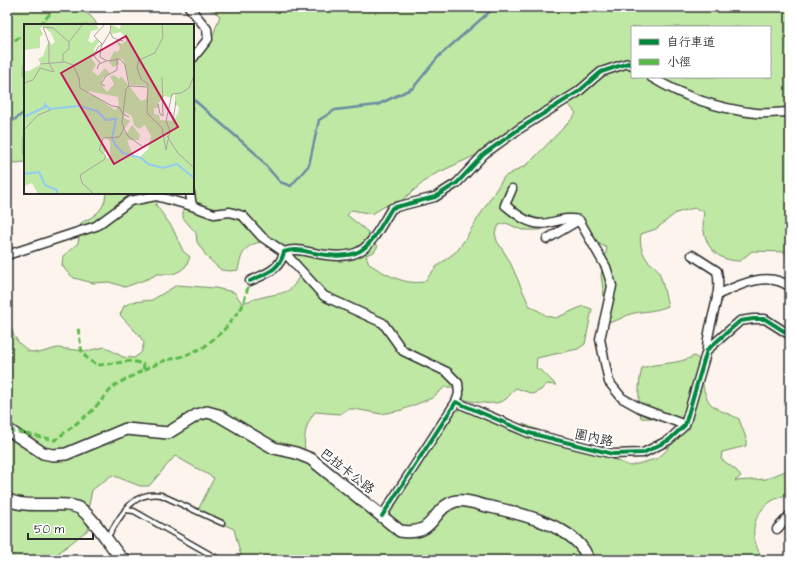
<svg xmlns="http://www.w3.org/2000/svg" width="797" height="567" viewBox="0 0 797 567" font-family="'Architects Daughter','LXGW WenKai TC',sans-serif">
  <rect width="100%" height="100%" fill="#fdf5ed"/>
  <filter id="ink" filterUnits="userSpaceOnUse"><feTurbulence type="fractalNoise" baseFrequency=".025" numOctaves="2"/><feDisplacementMap in="SourceGraphic" scale="8" xChannelSelector="R" yChannelSelector="G"/><feConvolveMatrix kernelMatrix="1 2 1 2 8 2 1 2 1" color-interpolation-filters="sRGB"/></filter>
  <g filter="url(#ink)">
    <path fill="#bfe8a4" stroke="#758a68" fill-rule="evenodd" d="M7 7H52C67 18 85 1 97 25H25V162L16 163 7 161Z
      M192 7H790V282L786 252 752 251 740 261C710 261 700 237 704 211L694 208 676 213 656 229 641 234C639 243 642 253 648 261 652 265 656 266 659 272 663 282 665 295 668 306 657 311 646 311 634 313 625 315 619 321 610 322L605 304 601 275 607 248 592 240 571 222 555 223 540 230H522L506 223 499 225 495 233 497 241 509 260 529 305 547 316 556 318 583 306 592 309 585 344 578 349 537 358 536 368 543 372 556 385 546 384 541 390 533 394 516 388C512 391 510 396 506 399 496 407 476 402 465 400L453 387H445L432 398 402 410 381 414 355 409H348L340 414 315 412C302 429 304 443 306 463L315 470 334 481 383 523 445 419 452 412 461 409 470 410 485 420 503 425 523 424 630 466 656 459 664 453 683 430 684 421C668 408 660 420 641 418 638 403 638 383 642 368 659 362 678 365 694 356L702 361C702 374 701 396 713 406 720 412 731 414 739 419L746 438V446L722 452 721 459 736 470 741 476 735 481 766 479 790 469V493C784 496 776 498 770 502 749 518 750 540 764 560H242L234 529C221 523 209 519 197 512L214 478 175 456 149 486H140L112 475 92 490 87 515 89 529 57 554V560H7V315L14 336 19 343 28 351 39 353 57 348 86 351 105 347 123 357 134 358 141 353 144 343 139 335 120 315 124 306 132 302 152 300 177 285 215 288 234 292 242 303C251 300 259 298 267 296 287 292 292 293 301 272L262 242C245 244 241 254 238 270L230 271 221 270 207 257 197 242 196 233 183 218V209L188 193H193V48L211 41 220 16 212 10ZM632 27H770V77H632ZM556 97 565 101 576 113 571 120 528 164 504 177 458 250 436 267 424 282C403 285 386 274 369 264L366 255 374 252 378 246 371 240 368 232 347 215 352 210 372 214 387 205 395 206 431 176 515 137Z
      M106 193H163L159 196 156 205 172 227 183 251 190 257 186 266 180 271 173 274H157L150 278 125 287 109 282 93 283 74 278 67 272 62 265 63 256 78 243 81 223C95 216 105 210 106 193Z"/>
    <g fill="none" stroke-linecap="round" stroke-linejoin="round">
      <path stroke="#698ca2" stroke-width="2.5" d="M193 99 255 153 280 182 291 186 309 165 319 120 335 110 377 105 413 88 439 56 495 7
        M7 125 25 112"/>
      <g stroke="#2b2b2b" stroke-width="7">
        <path id="lane" d="M125 510 134 511 220 560
          M107 538C121 516 131 491 161 495L222 523
          M60 557 64 560"/>
      </g>
      <g stroke="#2b2b2b" stroke-width="11">
        <path id="street" d="M189 7 207 29 208 39 193 58
          M651 77C682 96 719 109 756 113 767 114 779 112 790 112
          M512 189 505 205C517 215 531 227 548 223 559 221 567 217 579 220
          M190 193 192 206 214 214 230 212 243 216 262 237 284 252 324 296 383 323 403 351 447 372 458 383 459 394 456 402
          M547 239 579 220 606 267 612 286 600 339 609 382 622 398 640 408 685 425
          M7 255 96 226 130 201 156 196 192 206
          M692 255 717 271C723 297 707 323 707 350
          M250 281C265 274 280 270 284 252 295 248 303 251 314 253 365 263 368 247 392 208L435 197 457 183 484 154 519 129 578 92 601 72 628 63 632 65
          M717 295C739 285 768 270 790 287
          M382 516 456 402 529 433 613 454 643 453 669 440 685 425 707 350 740 321 753 319H765L790 335
          M777 529 790 515"/>
      </g>
      <g stroke="#2b2b2b" stroke-width="14">
        <path id="secondary" d="M7 429 43 453 53 455 66 454 126 429 168 433 197 415 207 412 218 415 274 448 296 453 311 459 400 531C437 537 430 508 456 501 465 499 478 504 486 506 515 512 580 526 588 560
          M7 499C27 511 67 498 82 510 96 521 109 544 121 558L126 560"/>
      </g>
      <use href="#lane" stroke="#fff" stroke-width="4"/>
      <use href="#street" stroke="#fff" stroke-width="8"/>
      <use href="#secondary" stroke="#fff" stroke-width="11"/>
      <path stroke="#58b947" stroke-width="3" stroke-dasharray="6 3" stroke-linecap="butt" d="M40 25 56 7
        M7 45 25 34
        M144 370 163 361 184 356 204 347 223 331 242 307 250 281
        M9 430 55 440 91 412 115 385 144 370 143 364 132 361 99 365 90 361 82 353 78 328"/>
      <g stroke="#fff" stroke-width="6">
        <path id="cycleway" d="M250 281C265 274 280 270 284 252 295 248 303 251 314 253 365 263 368 247 392 208L435 197 457 183 484 154 519 129 578 92 601 72 628 63 632 65
          M382 516 456 402 529 433 613 454 643 453 669 440 685 425 707 350 740 321 753 319H765L790 335"/>
      </g>
      <use href="#cycleway" stroke="#00873e" stroke-width="4"/>
    </g>
  </g>
  <g text-anchor="middle" dominant-baseline="central" stroke-width="4" stroke-linejoin="round" paint-order="stroke">
    <g font-size="13" fill="#2b2b2b" stroke="#fff">
      <text transform="translate(594 438) rotate(12)">圍內路</text>
      <text transform="translate(347 471) rotate(38)">巴拉卡公路</text>
    </g>
  </g>
  <g transform="translate(24 24)">
    <rect width="170" height="170" fill="#fdf5ed"/>
    <path d="M0 0H72L75 5 67 7 64 17 68 19 73 14 75 18 70 25 71 31 67 34 72 41 68 47 74 52 81 44 86 49 78 55V62L83 68 90 60 86 52 90 51 95 55 97 52 117 77 122 75 124 62 106 61 99 35 94 34 95 40 89 43 85 38 90 27 94 28 96 24 91 16 98 20 103 16 97 8 87 10V0L96 5 97 0H170V170H14L8 159 0 162V47H5L17 40 14 35 19 32 25 16 27 21 31 18 27 9 19 2 16 4 19 10 16 13V24L0 26ZM65 67 94 73 95 81 91 86 71 72 64 70ZM151 69V80L155 83 154 89 149 97 136 96 135 91 130 90V84H135L134 79 141 72 147 74ZM101 88 108 92 110 101 115 105 121 101 127 112 124 125 114 135 109 132 103 116H115L116 111 108 101 103 109 99 107 106 97 100 94ZM80 113 86 117V135L79 131 82 126 77 115Z" fill="#bfe8a4" fill-rule="evenodd"/>
    <path fill="none" stroke="#92ccf2" stroke-width="2" d="M0 93 21 83V80L25 85 55 82 73 87 82 96 92 95 88 114 92 122 99 129 117 134 124 140 139 144 153 140 170 154M0 150 15 148 21 161 33 166V170"/>
    <path fill="none" stroke="#a9a49f" stroke-width="1" d="M87 0 86 8 77 23 76 33 83 37 96 35 101 41 105 62 123 63M138 0 139 13 131 29 115 36 113 43 117 55 124 60 123 89 138 104 142 126 146 107 142 97 148 70 157 69 165 64 170 52M86 8 89 14 99 17M78 20 70 12 81 0M39 38V30L45 25V18L59 0M25 39V19L19 3 29 4 45 18M76 39 70 32 74 23 78 20M16 40 41 38 49 41 55 54 56 64 88 82 95 83 99 90 105 93M73 45 75 40 82 37M138 53 139 92M0 59 9 56 16 44 30 48 25 39M81 62 77 60 82 52 93 46V34M134 80 136 90 139 92M149 97 152 77M100 105 104 112 119 123M0 106 14 91 27 86M143 112 153 128 170 144M70 170 58 159 56 151 81 135V131L75 126 79 114 95 113 100 105 98 98 102 65 105 62"/>
    <path fill="#c2185b" fill-opacity="0.15" stroke="#c2185b" stroke-width="2" d="M102 12 154 103 90 140 37 49Z"/>
    <rect width="170" height="170" fill="none" stroke="#2b2b2b" stroke-width="2"/>
  </g>
  <rect width="797" height="567" fill="none" stroke="#fff" stroke-width="24"/>
  <rect x="12" y="12" width="773" height="543" fill="none" stroke="#2b2b2b" stroke-width="1.5" filter="url(#ink)"/>
  <rect x="631" y="26" width="140" height="52" fill="#ffffff" stroke="#aaaaaa"/>
  <rect x="639" y="39" width="20" height="6" fill="#00873e" stroke="#aaaaaa"/>
  <text x="667" y="46" font-size="12" fill="#2b2b2b">自行車道</text>
  <rect x="639" y="59" width="20" height="6" fill="#58b947" stroke="#aaaaaa"/>
  <text x="667" y="66" font-size="12" fill="#2b2b2b">小徑</text>
  <path d="M28 533v6h65v-6" fill="none" stroke="#2b2b2b" stroke-width="2"/>
  <text x="34" y="533" font-size="12" fill="#2b2b2b" stroke="#ffffff" stroke-width="3" paint-order="stroke">50 m</text>
</svg>
